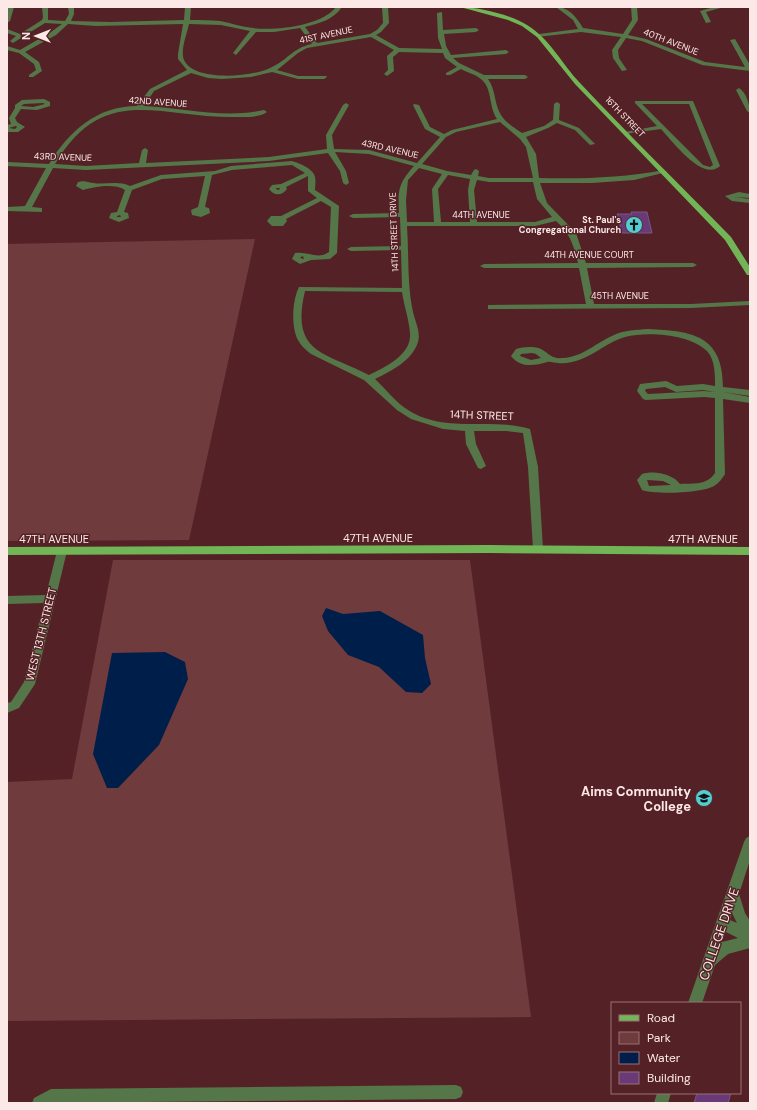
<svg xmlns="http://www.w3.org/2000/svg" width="757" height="1110" viewBox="0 0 757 1110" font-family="'DM Sans',sans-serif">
  <rect width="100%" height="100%" fill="#542226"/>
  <path fill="#703b3d" d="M255 239 189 540 7 541V244Z
    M113 560H470L531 1017 7 1021V782L72 779Z"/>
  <path fill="#001e4a" d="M326 608 343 614 380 611 423 635 425 658 431 684 422 693 406 692 379 667 348 655 328 631 322 616Z
    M165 652 185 662 188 679 159 745 118 788H107L93 754 112 653Z"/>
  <path fill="#693978" stroke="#785883" d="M631 212H647L652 233H622L617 214H632Z
    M697 1093H731L728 1103H694Z"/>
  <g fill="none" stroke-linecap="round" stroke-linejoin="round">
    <path fill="#557649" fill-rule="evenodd" d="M8 7H14L10 21 7 23Z
      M42 7H48V20L65 21 69 14 68 7H74V14L71 21 110 22 184 20 185 7H191L190 20C200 20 210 20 220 21 231 23 242 27 253 28 275 31 322 26 336 7H342C333 20 320 23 305 27L317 43 370 34 377 30 383 23 382 7H388L389 23 381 32 376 35 399 48 442 49 438 38 437 13 442 12 443 30 476 28 479 30 476 32 444 34 446 46 451 55 506 50 509 52 506 54 453 58 459 63 484 75H525L528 77 525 79H488C496 90 494 104 501 115 506 123 515 128 522 133L544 126 553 120 554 104 557 102 560 104 559 120 579 128 595 144 590 145 575 130 557 123 548 128 526 137 536 154 539 178C582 179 622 178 664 170L667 172 634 180 592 183H540L547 203 576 233 586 263H693L697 265 693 267 587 268 594 304H691L750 301V305L691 308 491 309H488V305L586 304 579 268H484L480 266 484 264 578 263C574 246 570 233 556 221L535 226H407C409 255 407 284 413 312 415 321 421 332 418 342 412 361 391 371 375 379 386 389 395 402 408 410 446 434 490 417 530 429L538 467 543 549 542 552H534L533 549 528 467 523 433 507 431H474L476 444 486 466 481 469 478 468 466 444 465 431 443 429 411 419 397 410 364 380 311 354C306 350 301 346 298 340 291 327 292 301 299 287L402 288 401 250 351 251 347 249 351 247 401 246 400 217 353 218 349 216 353 214 399 213C398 190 398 184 414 166L369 154 335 152 346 171 349 183 346 185 343 183 340 171 328 153 269 161 86 170 53 168 32 207 42 208V212L7 211V207L25 206 46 168 7 166V162L49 164C69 131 97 106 137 106L150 89 187 70 178 59V54L183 24 96 26 68 24 56 35 25 52 39 62 42 71 33 77H29V75L36 70 34 64 19 53 7 50V46L20 50 51 32 62 24 45 23 13 43 10 41 16 36 7 33V29L20 34 42 20 43 17ZM189 24 221 25 250 31 233 53 236 55 256 32H274L300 28 312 44C292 48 287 61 270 68 252 77 194 82 184 60 180 50 187 34 189 24ZM371 37 394 50 387 56 388 70 384 74 387 76 394 71 393 57 399 52 443 53 445 58 457 67 446 73V75H450L461 69C468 73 478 75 483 81 492 90 489 107 497 119L452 130 444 134 430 127 419 105 414 104 413 105 425 129 440 137 417 163 369 150 334 149 332 135 349 105 346 103 343 105 326 135 327 149 269 157 146 163 148 150 145 148 142 150 139 163 86 166 55 164C104 82 158 118 235 117 244 117 259 118 267 112L264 110C224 119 184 108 144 106L154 91 191 73 208 78 222 79 251 77 272 72 298 79H324L327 77 326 76H298L277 70 298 53 307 48ZM500 122 520 139 526 147 533 178H489L478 176 479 171 476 169 474 170 471 175 447 171 422 164 446 137 456 132ZM419 168 442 174 432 189 434 222H407L406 200 408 180ZM448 175 470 179 468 190 470 222H441L438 189ZM477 180 489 182H533L537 199 552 217 535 222H477L474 190ZM305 291 402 292C404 306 409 319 410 333 412 355 385 367 369 375 325 352 290 354 305 291Z
      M556 7C569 7 577 18 583 28L623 34 632 20 631 7H637L638 20 628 35 646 39 705 62 745 67 730 40 735 39 750 65V71L702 65 642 41 626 38 618 50 619 58 627 70 622 71 613 58 612 50 621 37 581 32 537 37 536 36 539 34 578 29 573 20Z
      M714 7H724L706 12 711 22 706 23 700 11Z
      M739 88C746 92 750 105 750 113L747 111 736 90Z
      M44 99 50 102V106L37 110 21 109 15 118 17 122 25 127 18 132H7V125L11 124 9 118 15 108V105L22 100ZM43 103 45 104 33 107 21 106 24 104ZM16 126 17 127 15 129 9 128Z
      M635 101H693L720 166C703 182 673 142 661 129L625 134V132L657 126 635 103ZM642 104H689L713 165 710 167 703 165Z
      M292 161C299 163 314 169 315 177 316 181 315 186 315 190L339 206 337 253 330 259 311 260 300 264 292 259 295 253C308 251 318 260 329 252L331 207 321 201 286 219 287 221 283 226H272L267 221 271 216H281L317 198 308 191V176L286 187 287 189C282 196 274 196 269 189L272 185 281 184 305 173 292 165 232 170 212 175 205 207 209 208 210 213 201 217 192 215 191 210 198 207 205 176 162 179 132 190 124 212 128 213 129 218 119 222 109 218 111 213 117 212 125 190C114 183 95 187 83 190L76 186 78 182C85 180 87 182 93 183 106 185 118 180 130 186L161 175 215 171 231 166ZM280 188 279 190 276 189V188ZM120 215 121 217H117V216ZM303 256 304 259 300 258 301 257Z
      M739 192 750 194V198L735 197 750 199V203L732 201 725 196Z
      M648 329C692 331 723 335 723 387L750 390V396L723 392 750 397V403L723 399 725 474C722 479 719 483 714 486 702 493 656 495 642 490L637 480 642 474C654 470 673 474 680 484 694 483 706 486 715 473V398L704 397 646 400 643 399 637 391 640 384 666 381 677 386 703 384 715 386C715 374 715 360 707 351 690 334 647 331 625 337 609 341 596 354 579 360 573 362 565 364 558 363 555 363 550 361 547 362 534 366 520 368 511 356L516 349C523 347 534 346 541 349 550 354 551 359 563 358 583 357 597 342 614 335 625 330 636 330 648 329ZM532 353 536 354 541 358 531 360 520 356 521 354ZM665 387 676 392 703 390 715 392 704 391 648 394 645 391 646 389ZM647 480 663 481 671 485 649 486Z
      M62 547 66 548 67 551 35 684 19 708 7 713V703L11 702 24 682 44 603 7 604V596L46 595 57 551 58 548Z
      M750 836V860L739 894 745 913 750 921V948L728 954 715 965 702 1003H688L744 842 746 838ZM732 913 737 923 730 920ZM726 932 738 938 722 942Z
      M456 1085 461 1087 463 1092 461 1097 456 1099 32 1103 34 1098 51 1089Z
      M657 1093H671L668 1103H654Z"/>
    <path fill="#71b556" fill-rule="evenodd" d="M460 7C478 7 512 15 527 25 550 39 562 64 580 83 629 135 681 186 731 237L750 267V275H747L725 240 575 84 537 37 522 26 508 20Z
      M490 545 750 547V555L490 553 7 555V547Z"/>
  </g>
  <defs>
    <g id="church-disc" transform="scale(0.9)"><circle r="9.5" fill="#52cdd0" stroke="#542226"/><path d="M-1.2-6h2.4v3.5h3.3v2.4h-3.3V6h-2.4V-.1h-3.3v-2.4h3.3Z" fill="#111"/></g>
    <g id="university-disc" transform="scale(0.9)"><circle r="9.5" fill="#52cdd0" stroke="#542226"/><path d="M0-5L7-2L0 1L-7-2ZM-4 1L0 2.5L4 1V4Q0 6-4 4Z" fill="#111"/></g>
  </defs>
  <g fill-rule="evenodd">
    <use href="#church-disc" x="634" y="225"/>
    <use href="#university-disc" x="704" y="798"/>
  </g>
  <g text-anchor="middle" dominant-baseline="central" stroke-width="3" stroke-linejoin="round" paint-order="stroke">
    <g font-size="9" fill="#fde8e8" stroke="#542226">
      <text transform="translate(326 35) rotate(-12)">41ST AVENUE</text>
      <text transform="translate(671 42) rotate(21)">40TH AVENUE</text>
      <text transform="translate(158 102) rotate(4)">42ND AVENUE</text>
      <text transform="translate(625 117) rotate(46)">16TH STREET</text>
      <text transform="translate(390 149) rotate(13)">43RD AVENUE</text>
      <text transform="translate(63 157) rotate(2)">43RD AVENUE</text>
      <text x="481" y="215">44TH AVENUE</text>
      <text transform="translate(394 232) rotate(-92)">14TH STREET DRIVE</text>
      <text x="589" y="255">44TH AVENUE COURT</text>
      <text x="620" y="296">45TH AVENUE</text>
    </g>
    <g font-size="9" font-weight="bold" fill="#fde8e8" stroke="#542226" text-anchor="end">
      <text x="621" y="220">St. Paul's<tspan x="621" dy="10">Congregational Church</tspan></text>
    </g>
    <g font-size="11" fill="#fde8e8" stroke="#542226">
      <text transform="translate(482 415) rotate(2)">14TH STREET</text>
      <text x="378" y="538">47TH AVENUE</text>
      <text x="54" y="539">47TH AVENUE</text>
      <text x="703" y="539">47TH AVENUE</text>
      <text transform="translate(41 634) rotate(-76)">WEST 13TH STREET</text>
    </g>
    <g font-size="13" font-weight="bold" fill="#fde8e8" stroke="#542226" text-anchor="end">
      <text x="691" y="791">Aims Community<tspan x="691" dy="15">College</tspan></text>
    </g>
    <g font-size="13" fill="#fde8e8" stroke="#542226">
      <text transform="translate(719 934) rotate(-71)">COLLEGE DRIVE</text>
    </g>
  </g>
  <rect width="757" height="1110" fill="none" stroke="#fde8e8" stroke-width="16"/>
  <rect x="611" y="1002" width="130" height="92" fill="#542226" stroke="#987174"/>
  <rect x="619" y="1015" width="20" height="6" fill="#71b556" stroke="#987174"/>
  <text x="647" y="1022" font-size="12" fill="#fde8e8">Road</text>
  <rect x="619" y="1032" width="20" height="12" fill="#703b3d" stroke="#987174"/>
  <text x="647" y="1042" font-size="12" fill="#fde8e8">Park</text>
  <rect x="619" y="1052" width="20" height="12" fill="#001e4a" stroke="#987174"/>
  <text x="647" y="1062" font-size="12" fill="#fde8e8">Water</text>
  <rect x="619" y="1072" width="20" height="12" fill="#693978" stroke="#987174"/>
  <text x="647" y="1082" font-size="12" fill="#fde8e8">Building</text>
  <g transform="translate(36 36) rotate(270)" stroke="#542226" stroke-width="3" paint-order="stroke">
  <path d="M0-3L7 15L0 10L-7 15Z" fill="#fde8e8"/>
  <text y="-6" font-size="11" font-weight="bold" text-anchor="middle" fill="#fde8e8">N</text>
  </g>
</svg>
